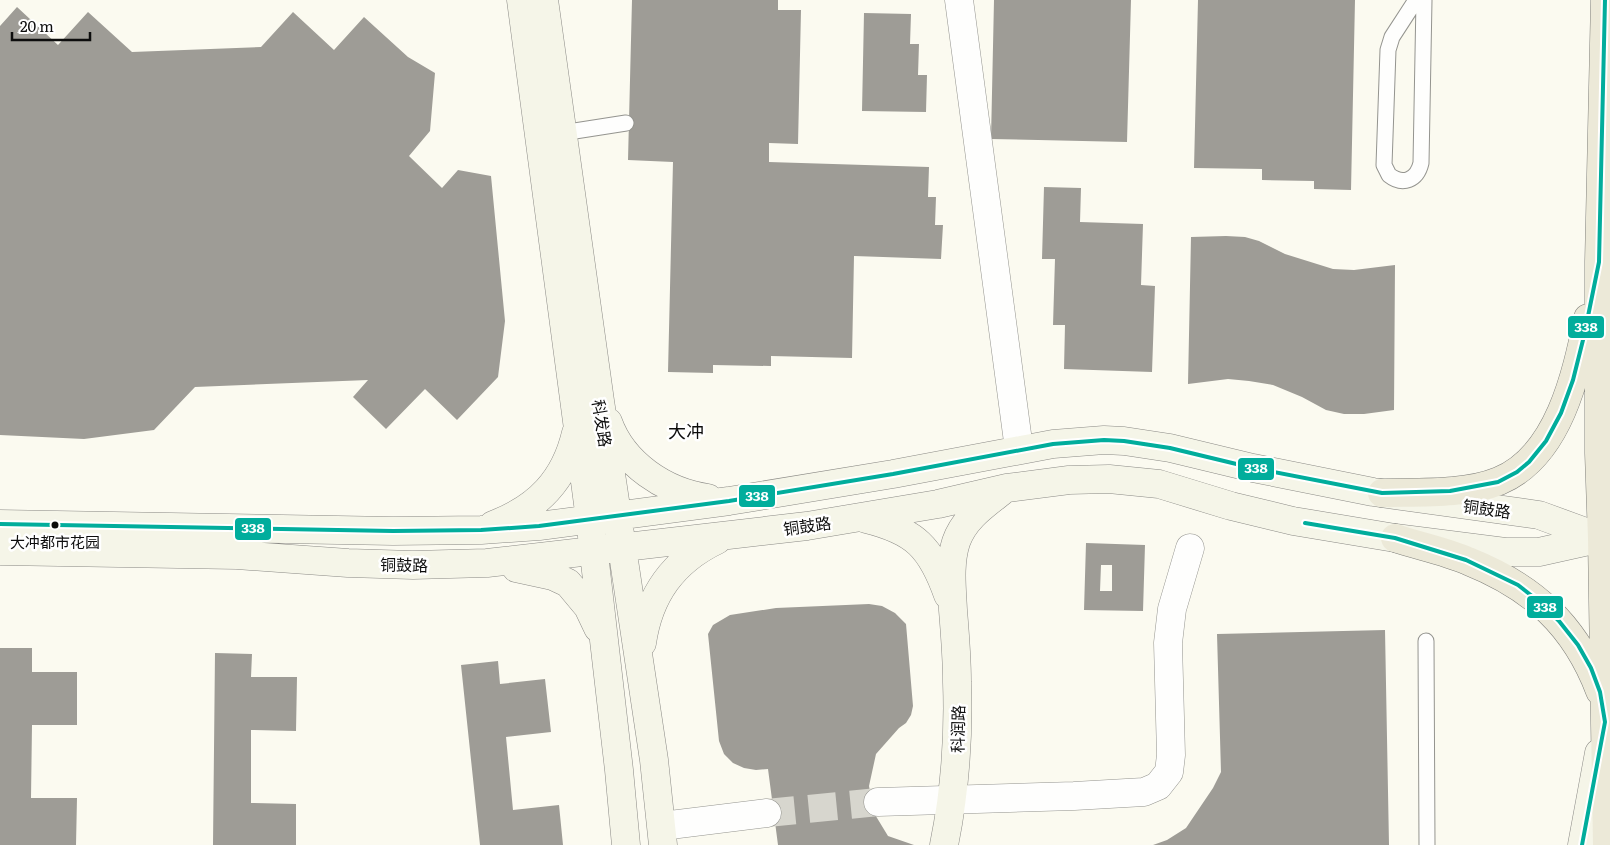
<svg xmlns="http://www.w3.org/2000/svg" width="1610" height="845" viewBox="0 0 1610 845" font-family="Literata,'Noto Sans SC',serif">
  <rect width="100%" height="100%" fill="#fbfaf0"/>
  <path fill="#9e9c96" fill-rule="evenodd" d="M632 0H778V10H801L798 144 769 143V162L929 167 928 197H936L935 225H943L941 259 854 256 852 358 771 356V366L713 365V373L668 372 673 162 628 160Z
    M994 0H1131L1127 142 991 139Z
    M1198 0H1355L1351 190 1314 189V181L1262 180V169L1194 168Z
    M17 7 58 45 88 12 132 52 261 47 293 12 334 50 364 17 408 57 435 73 430 131 409 156 442 188 458 170 491 176 505 321 498 377 457 420 425 389 386 429 353 397 368 380 195 387 154 430 84 439 0 435V26Z
    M864 13 911 14 910 44H919L918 75H927L926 112 862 111Z
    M1044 187 1081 188 1080 222 1143 224 1141 285 1155 286 1152 372 1064 369 1065 325H1053L1055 259H1042Z
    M1226 236 1245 237 1259 241 1285 254 1333 269 1354 270 1395 265 1394 410 1364 414H1344L1326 410 1302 397 1273 385 1249 381 1228 379 1188 384 1191 237Z
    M1086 543 1145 545 1143 611 1084 610ZM1101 565H1112V591H1100Z
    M869 604 882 606 895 613 906 624 913 706 911 715 906 723 899 728 876 754 869 786 874 813 888 836 914 845H778L768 769 756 770 744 768 733 763 724 754 719 741 708 634 713 625 730 615 776 608Z
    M1385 630 1389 845H1153L1167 840 1186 828 1213 788 1221 772 1217 634Z
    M0 648H32V672H77V725H32L31 798H77L76 845H0Z
    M215 653 252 654 251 677H297L296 731 251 730V803L296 804V845H213Z
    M498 661 500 684 545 679 551 732 506 737 513 810 559 805 563 845H480L461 665Z"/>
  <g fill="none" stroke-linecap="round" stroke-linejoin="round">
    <path stroke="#d7d6ce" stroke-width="28" stroke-dasharray="28 14" stroke-linecap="butt" d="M767 813 878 802"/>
    <g stroke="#94948f" stroke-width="17">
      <path id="lane" d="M1416 0 1392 37 1388 50 1384 165 1389 175C1403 186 1417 180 1421 163L1424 0
        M562 133 626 123
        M1426 641 1427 845"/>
    </g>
    <g stroke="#94948f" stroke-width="29">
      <path id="street" d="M959 0 1019 449
        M878 802 1074 796 1144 792 1158 786 1169 772 1171 755 1168 643 1172 609 1190 548
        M662 826 767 813"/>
    </g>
    <g stroke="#8b8a86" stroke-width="29">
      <path id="secondary" d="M521 0 590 519 619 770 626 845
        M544 0 600 401 654 760 663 845
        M608 422C623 464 665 492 708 498
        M866 519C915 531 931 547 948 595
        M0 524 393 531 481 530 539 526 729 501 893 474 1053 444 1104 440 1124 441 1170 448 1253 468 1373 492 1539 515 1602 538 1610 539
        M493 525C538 508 565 480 576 433
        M0 551 237 555 348 563 413 565 487 563 807 526 938 504 1007 488 1069 480 1109 479 1159 484 1231 506 1293 521 1395 538 1505 552H1539L1602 538
        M516 568 553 576 568 583 588 607 598 628
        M642 643C649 595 673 561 717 540
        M944 845C955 791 959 738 957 682 957 658 955 634 953 610 952 588 949 564 956 542 964 519 983 506 1001 492
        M1582 845 1599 753"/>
    </g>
    <g stroke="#81817c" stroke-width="29">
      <path id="primary" d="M1605 0 1599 262V453L1602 538 1607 845
        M1382 493C1418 492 1465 495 1499 481 1559 456 1576 375 1588 318
        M1395 538C1419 546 1445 551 1468 561 1533 587 1575 625 1600 691"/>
    </g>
    <use href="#lane" stroke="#fefefd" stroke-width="15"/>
    <use href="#street" stroke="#fefefd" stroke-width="28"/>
    <use href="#secondary" stroke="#f5f5e8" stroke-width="28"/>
    <use href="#primary" stroke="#ece9d8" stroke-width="28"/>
    <g stroke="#fff" stroke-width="8">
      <path id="bus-1" d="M1305 523 1395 538 1466 560 1518 585 1541 603 1559 621 1578 645 1591 668 1600 692 1605 722 1582 845
        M0 524 393 531 481 530 539 526 729 501 893 474 1053 444 1104 440 1124 441 1170 448 1253 468 1382 493 1450 491 1498 482 1517 472 1529 462 1546 441 1561 413 1573 380 1584 336 1599 262 1605 0"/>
    </g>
    <use href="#bus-1" stroke="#01ad9c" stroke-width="4"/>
  </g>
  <circle fill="#0d0d0d" stroke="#fff" stroke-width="2" cx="55" cy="525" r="4.5"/>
  <g text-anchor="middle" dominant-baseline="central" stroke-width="5" stroke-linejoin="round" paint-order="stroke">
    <g font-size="15" fill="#0d0d0d" stroke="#fff">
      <text x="55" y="541">大冲都市花园</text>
    </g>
    <g font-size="16" fill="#0d0d0d" stroke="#fff">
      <text transform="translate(603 423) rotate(81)">科发路</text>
      <text transform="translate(1487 508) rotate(8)">铜鼓路</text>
      <text transform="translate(807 525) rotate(-8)">铜鼓路</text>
      <text transform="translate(404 564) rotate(1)">铜鼓路</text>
      <text transform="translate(957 729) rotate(-89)">科润路</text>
    </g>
    <g font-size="18" fill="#0d0d0d" stroke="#fff">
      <text x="686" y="430">大冲</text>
    </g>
  </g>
  <g stroke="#fff" stroke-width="2">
    <rect x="1567" y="315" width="38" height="24" rx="5" fill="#01ad9c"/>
    <rect x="1237" y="457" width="38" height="24" rx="5" fill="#01ad9c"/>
    <rect x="738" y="484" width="38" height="24" rx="5" fill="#01ad9c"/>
    <rect x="234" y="517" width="38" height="24" rx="5" fill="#01ad9c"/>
    <rect x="1526" y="595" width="38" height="24" rx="5" fill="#01ad9c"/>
  </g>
  <g font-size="14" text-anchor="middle" font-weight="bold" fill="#fff">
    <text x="1586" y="332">338</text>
    <text x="1256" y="473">338</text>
    <text x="757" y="501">338</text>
    <text x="253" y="533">338</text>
    <text x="1545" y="612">338</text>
  </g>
  <path d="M12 32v8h78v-8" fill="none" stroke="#0d0d0d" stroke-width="2.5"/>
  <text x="20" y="32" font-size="15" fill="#0d0d0d" stroke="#ffffff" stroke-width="4" paint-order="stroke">20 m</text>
</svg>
